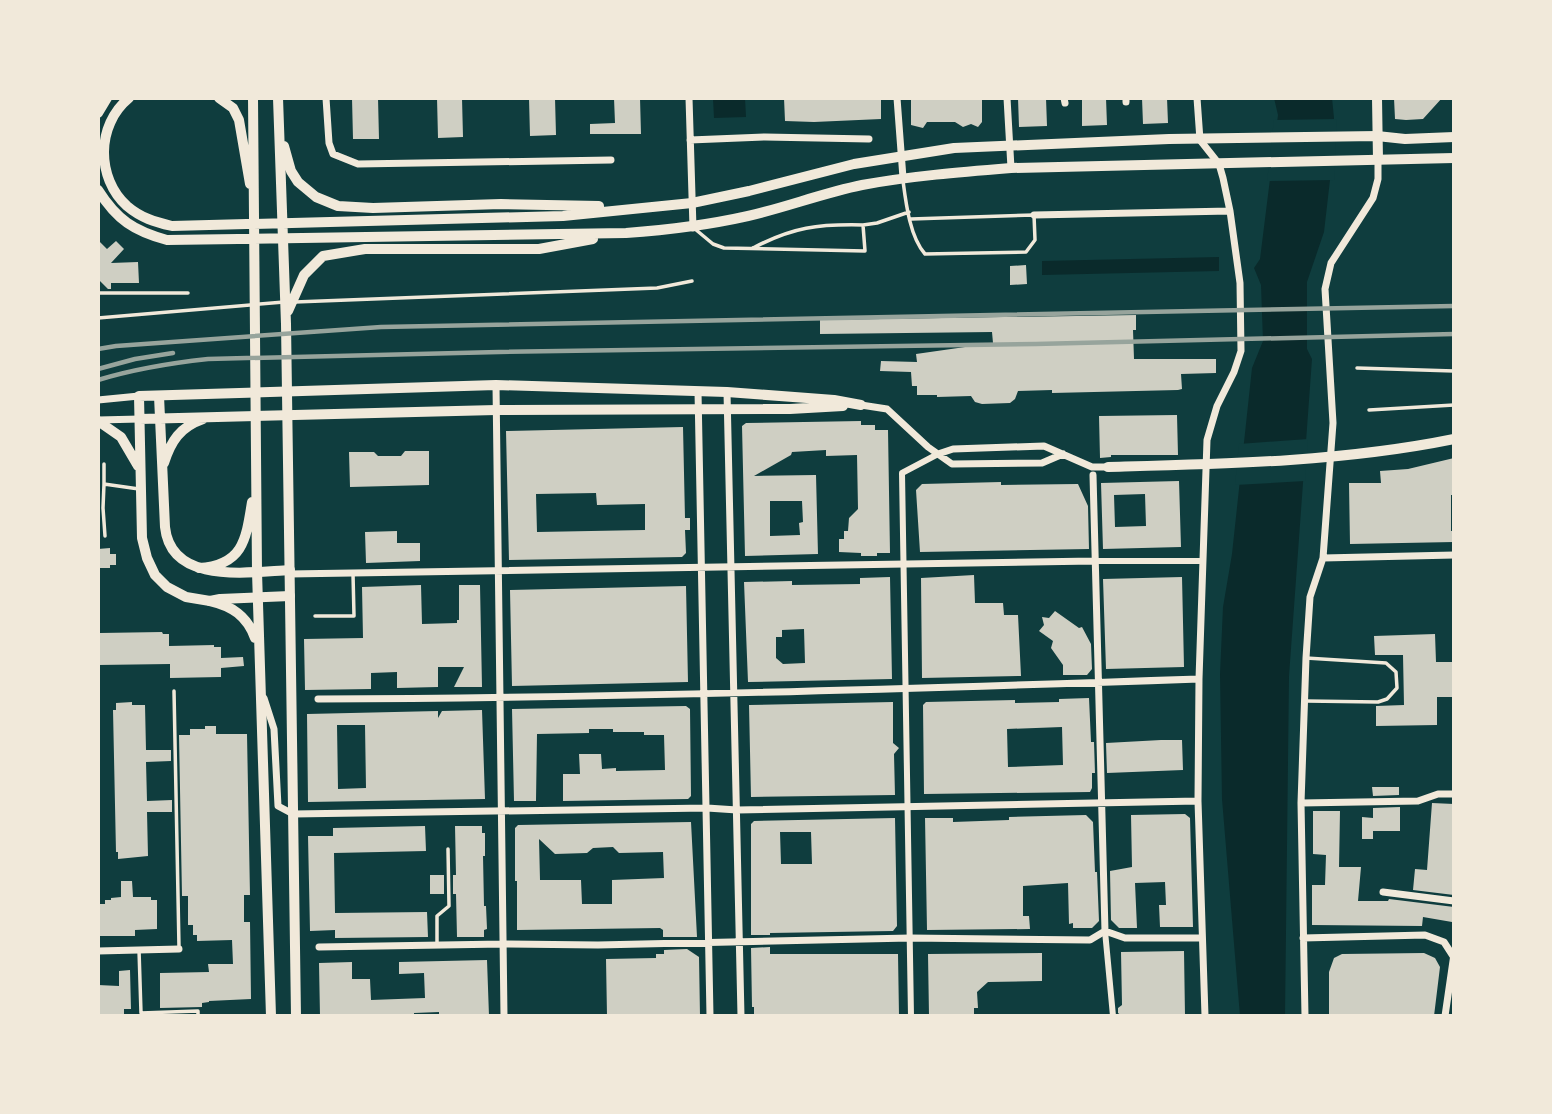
<svg xmlns="http://www.w3.org/2000/svg" width="1552" height="1114" viewBox="0 0 1552 1114" font-family="Helvetica,sans-serif">
  <rect width="100%" height="100%" fill="#0f3d3e"/>
  <path fill="#0a2a2b" d="M713 98H745L746 117 714 118Z
    M1274 98H1332L1334 118 1330 180 1324 232 1307 282V349L1312 359 1289 676 1285 1016H1240L1222 799 1220 674 1223 607 1232 554 1252 368 1263 341 1261 285 1254 268 1260 259 1278 115Z
    M1219 257V271L1042 275V261Z"/>
  <path fill="#0f3d3e" d="M1337 119 1334 180 1267 181 1274 120Z
    M1308 439 1305 481 1235 485 1239 444Z"/>
  <path fill="#cfcfc3" fill-rule="evenodd" d="M352 98H378L379 139H353Z
    M437 98H462L463 137 438 138Z
    M529 98H555L556 135 530 136Z
    M614 98H640L641 134H590V124L615 123Z
    M784 98H881V119L814 122 785 121Z
    M911 98H982V122L978 127 971 124 963 127 955 122H927L923 128 911 125Z
    M1018 98H1046L1047 126 1019 127Z
    M1082 98H1106L1107 125 1082 126Z
    M1142 98H1167L1168 123 1143 124Z
    M1394 98H1442L1423 119 1406 120 1395 119Z
    M98 240 107 249 116 241 124 249 111 263 138 262 139 283H111V289H108L98 279Z
    M1026 265 1027 284 1010 285V266Z
    M1136 315V330H1133L1134 359H1216V373L1181 374 1182 389 1178 390 1052 393V390L1018 391 1015 399 1010 403 982 404 975 402 971 396 937 397V395H917V386H912L911 372 880 371 881 361 917 362 916 354 993 343 992 332 820 334V320Z
    M1177 415 1178 455H1111V457L1100 458 1099 416Z
    M861 421V425H875V430H888L890 553H877V556H861V553L839 552V539H844V531H848L849 518 858 509 857 455 826 456V450L792 452 791 455 754 476 816 475 818 554 745 556 742 426 746 423ZM770 501H802L803 522 799 523 800 535 770 536Z
    M683 427 685 518H690V530H685L686 553 682 557 509 560 506 431ZM596 493 597 505 645 504V530L537 532 536 494Z
    M405 451H429V485L350 487 349 452H374L378 456H401Z
    M1454 458V495H1451V531H1454V542L1350 544 1349 483H1381L1380 471 1408 469Z
    M1179 481 1181 547 1103 549 1101 483ZM1145 494 1146 526 1115 527 1114 495Z
    M1001 482V485L1078 484 1088 506 1089 549 920 552 916 490 922 484Z
    M397 531V543H420V561L366 563 365 532Z
    M110 548V554H116V565H110V568H98V549Z
    M974 575 975 603H1003L1004 615H1018L1021 676 922 678 921 578Z
    M890 577 892 679 748 682 744 582 792 581V585L860 584V578ZM804 629 805 663 783 664 776 658V637H782V630Z
    M1182 577 1184 667 1106 669 1103 579Z
    M421 585 422 624 457 623V620H459V585H480L482 687H454L464 667H438V687L397 688V672L371 673V689L305 690 304 639 363 638 362 587Z
    M686 586 688 682 512 686 510 590Z
    M1055 611 1079 628 1082 627 1091 644 1092 669 1087 675H1063V665L1051 648 1053 641 1039 631 1044 625 1042 617 1049 618Z
    M162 632 163 634H169V646L214 645V647H221V658L243 657 244 666 221 668V677L170 678V664L98 665 100 633Z
    M1435 634 1436 662H1452L1453 697H1437V725L1376 726V706L1404 705 1403 655H1375L1374 636Z
    M1089 698 1091 742H1094L1095 773H1092V788L1090 792 924 794 923 705 926 702 1015 700V703L1059 702V699ZM1062 727 1063 765 1008 767 1007 729Z
    M132 702V705H145L146 750H171V761L146 762 147 801 172 800V812H147L148 856 118 859V852H116L113 710H116V703Z
    M893 702V743L899 748 894 754 895 795 751 797 749 705Z
    M686 706 690 709 691 796 688 799 563 801V774H580L579 754H601L602 769 616 768V771L665 770 664 735H644V732H613V729H589V733L537 734 536 801H514L512 709Z
    M482 710 485 799 308 802 307 714 438 711V718L442 711ZM337 725H365L366 788 338 789Z
    M205 726H216V734H247L250 895H244V922H250L251 999 209 1001V1002L202 1003V1007L160 1008V973L209 972 208 964H233L232 940 197 941V935H193V925H188V896H182L179 735H190V729H205Z
    M1161 740H1182L1183 770 1107 773 1106 743Z
    M1372 787H1399V795L1373 796Z
    M1432 803 1454 804V895L1413 890 1415 869 1427 870Z
    M1400 807V831H1373V839H1362V817L1373 818V808Z
    M1313 811H1340L1339 867H1361L1358 901H1388L1389 899 1454 907V920L1452 922 1423 917 1422 926 1312 925V885H1325L1326 855 1313 854Z
    M1185 814 1190 818 1193 927H1160L1159 905H1166L1165 882 1135 883 1137 928H1119L1111 920 1110 871 1132 867 1131 815Z
    M1086 815 1093 822 1095 872H1097L1099 921 1092 928H1073V923L1069 924 1068 883 1023 886V916H1029L1030 929 927 930 925 818H953V822L1009 820V817Z
    M895 818 897 926 893 931 770 933V935H751V824L754 821ZM780 832H811L812 864H781Z
    M691 822 697 937H663V930L660 928 517 930V881H515V828L518 825ZM539 839 555 854 587 853 593 848 613 847 619 853 663 852 664 878 612 880V904H582L581 880H540Z
    M425 826 426 851 334 853 335 913 427 912 428 937 335 938V930L310 931 308 836H333V828Z
    M455 826H482V833H485V856H483L484 906H486L487 929 484 930V937H457L456 894H453V875H456Z
    M430 875H444V894H430Z
    M121 881H132L133 897H151V900H157V929L135 930V936H98V904H105V900H111V898L121 897Z
    M770 947V954H898L899 1016H754V1007H752L751 948Z
    M687 949 699 957 700 1016H607L606 959 656 958V954H664V950Z
    M1184 951 1185 1016H1122L1118 1013V1008L1122 1005 1121 952Z
    M1042 953V981L988 982 977 992 978 1008H974V1016H929L928 954Z
    M1424 953 1435 958 1440 967 1434 1016H1329V972L1334 958 1342 954Z
    M487 960 489 1016H439V1012L414 1013V1016H320L319 963 352 962V979H370L371 1000 425 998 424 973 399 974V962Z
    M130 970 131 1009H124V1016H98V985L119 986V971Z"/>
  <g fill="none" stroke-linecap="round" stroke-linejoin="round">
    <path stroke="#f1e9da" stroke-width="3.5" d="M903 181C906 204 910 237 925 254L1026 252 1035 240 1034 215 911 219
      M695 229 713 244 724 248 865 251 863 225 877 223 909 212
      M753 248C793 227 818 224 863 225
      M98 293H188
      M295 302 657 288 692 281
      M98 318 284 302
      M1357 368 1454 371
      M1369 410 1454 405
      M104 464V484L139 489
      M104 484 103 508 105 536
      M315 616H354L353 574
      M174 691 179 947
      M1306 701 1378 702 1387 699 1397 688 1396 672 1386 663 1306 658
      M437 945V916L449 906 448 849
      M139 950 141 1013 198 1011V1016"/>
    <path stroke="#f1e9da" stroke-width="6" d="M1094 561H1202
      M1105 931 1113 1016
      M911 1016 902 473 938 454"/>
    <path stroke="#f1e9da" stroke-width="7" d="M326 98 329 143 333 154 358 164 611 160
      M689 98 693 228
      M897 98 903 178
      M1007 98 1011 168
      M1064 98 1065 103
      M1126 98V102
      M1197 98 1200 140 1219 164 1223 178 1230 211 1240 283 1241 351 1234 372 1217 406 1207 440 1199 679 1198 801 1205 1016
      M690 140 765 137 869 139
      M1034 215 1230 211
      M496 385 504 1016
      M698 391 710 1016
      M727 392 741 1016
      M98 400 139 396
      M861 405 887 409 928 447 952 464 1042 463 1063 454
      M98 420 140 419
      M938 454 953 449 1044 446 1092 467H1108
      M1093 475 1105 931
      M1323 558 1454 555
      M289 574 1094 561
      M264 698 274 729 278 806 293 814 707 808 737 810 1198 801
      M318 699C612 698 905 689 1199 679
      M1301 803 1418 801 1438 794H1454
      M1383 892 1454 901
      M1105 931 1125 938H1201
      M1303 938 1425 935 1444 942 1453 956
      M319 947 503 944 598 945 910 938 1090 940 1105 931
      M98 951 179 949
      M1305 1016 1301 803 1306 658 1310 597 1323 558 1333 423 1325 289 1331 263 1373 198 1378 179V160
      M1445 1016 1454 954"/>
    <path stroke="#f1e9da" stroke-width="10" d="M1377 98 1378 160
      M159 396 165 527C171 585 248 572 290 570
      M140 419 496 410 790 409 843 406
      M98 421 121 437 138 466
      M164 463C171 441 180 427 203 419
      M1108 467C1223 464 1341 462 1454 439
      M290 596 220 599 210 601 186 597 167 587 155 575 147 558 142 538 139 396 496 385 727 392 834 400 861 405"/>
    <path stroke="#f1e9da" stroke-width="10" d="M129 98C96 125 96 178 127 206 141 218 155 222 172 226L563 216 692 203 749 191 854 164 954 148 1169 139 1377 136 1405 139 1454 137
      M219 98 233 108 239 120 250 184
      M253 98 257 572 271 1016
      M278 98 286 324 296 1016
      M98 113 107 98
      M284 146 291 171 298 182 316 197 338 206 373 208 501 204 599 206
      M98 190C117 220 134 231 167 240L626 233C668 230 708 225 748 216 787 207 823 193 862 185 911 176 961 172 1011 168L1454 158
      M288 311 304 275 323 256 365 249H539L593 239
      M199 568C243 565 246 540 252 502
      M210 601C232 606 247 616 255 638"/>
    <path stroke="#97a49c" stroke-width="4.5" d="M98 349 116 346 381 327 1454 306
      M98 369 135 359 173 353
      M98 380C134 369 171 363 208 359L499 352 1036 344 1454 334"/>
  </g>
  <rect width="1552" height="1114" fill="none" stroke="#f1e9da" stroke-width="200"/>
</svg>
